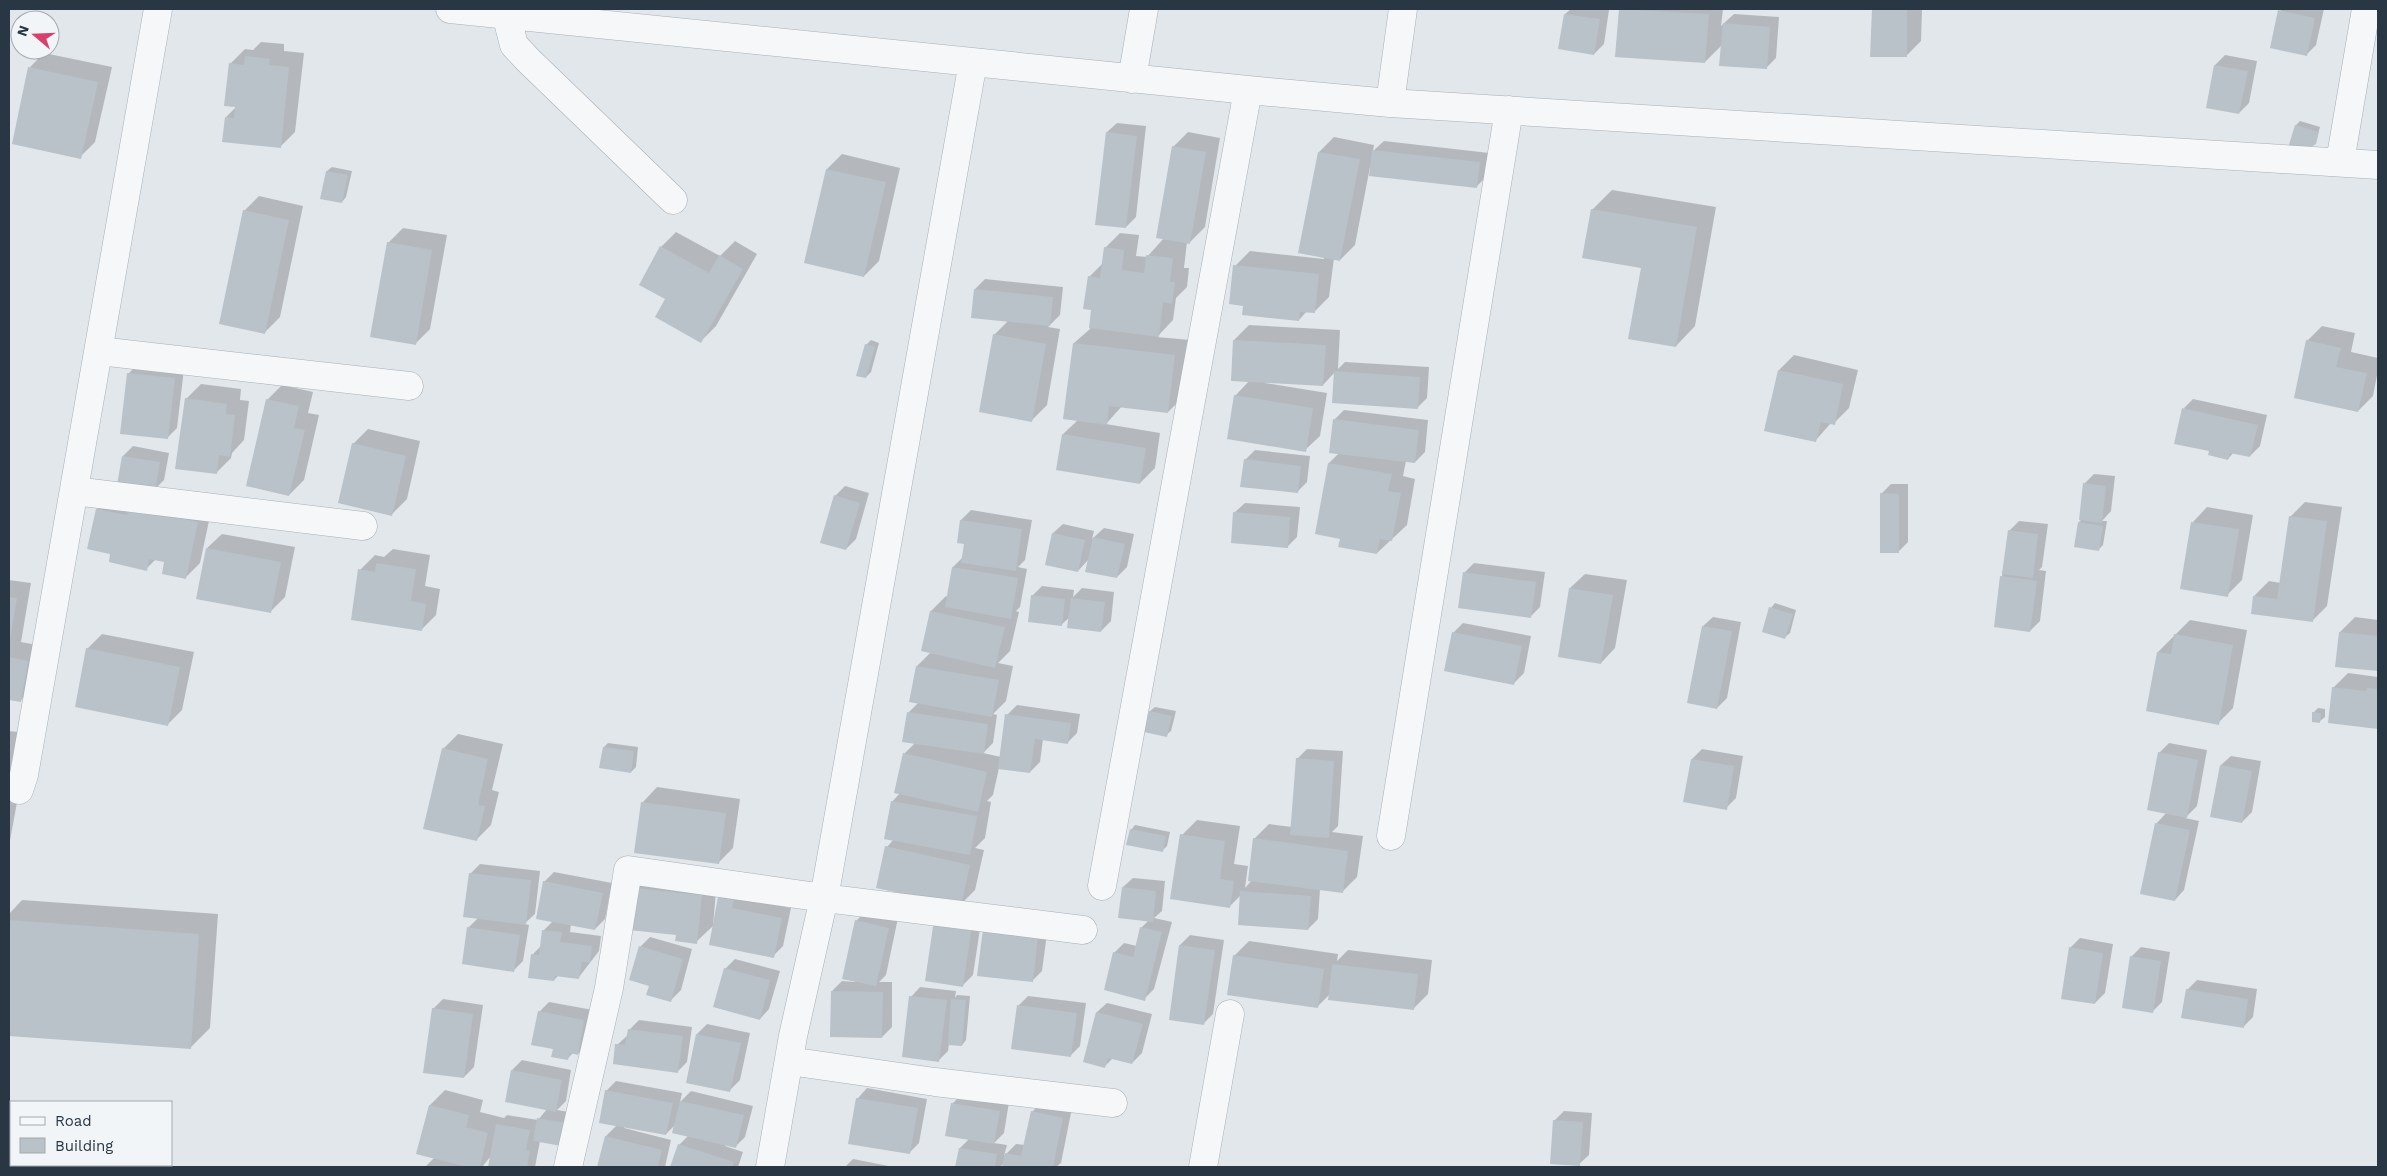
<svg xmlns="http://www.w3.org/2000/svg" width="2387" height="1176" viewBox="0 0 2387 1176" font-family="'Work Sans',sans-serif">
  <rect width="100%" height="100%" fill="#e2e7eb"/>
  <path fill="#0003" d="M1571 9 1609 10 1604 44 1594 54 1565 14Z
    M1620 9H1723L1721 26 1734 14 1779 17 1776 58 1766 68 1722 45 1705 62 1617 55Z
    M1873 9H1922L1921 41 1906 56 1872 55Z
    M2281 9H2324L2316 45 2306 55 2271 47Z
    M261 42 284 44V51L304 53 295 132 280 147 226 117 237 106 230 64 245 49 253 50Z
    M44 53 112 67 95 142 80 157 30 67Z
    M2225 55 2257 61 2249 103 2239 113 2215 65Z
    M2300 121 2320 127 2315 143 2296 125Z
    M1117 123 1146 126 1136 217 1126 227 1107 132Z
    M1188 132 1220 138 1205 227 1190 242H1187L1184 268H1189L1187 287 1176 298 1173 320 1157 337 1190 340 1183 397 1168 412 1122 406 1106 424 1160 433 1155 468 1140 483 1063 434 1078 420 1074 343 1090 329 1093 309 1089 277 1103 263 1105 248 1120 233 1139 235 1136 256 1147 257 1164 238 1173 147Z
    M1334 137 1374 145 1373 151 1384 141 1489 153 1486 177 1476 187 1370 167 1355 245 1340 260 1334 258 1329 297 1314 312 1307 311 1299 320 1245 305 1235 266 1250 251 1324 259 1319 152Z
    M842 154 900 168 879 261 864 276 827 169Z
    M332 167 352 171 346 197 342 202 327 171Z
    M1612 190 1716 207 1695 326 1676 346 1642 267 1592 210Z
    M259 196 303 206 280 317 265 332 244 211Z
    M403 228 447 235 430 329 415 344 388 243Z
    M676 232 720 256 735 241 757 254 716 326 701 341 666 299 661 247Z
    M985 279 1063 287 1060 315 1048 327 1060 329 1047 405 1032 420 994 335 1008 321 975 289Z
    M1249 325 1340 330 1338 369 1345 362 1429 367 1427 398 1417 408 1335 372 1323 385 1265 381V383L1327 393 1320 436 1305 450 1235 396 1250 380 1232 379 1234 340Z
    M2322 326 2355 333 2351 352 2378 358V370L2373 396 2358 411 2307 341Z
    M871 340 879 343 871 372 866 377V345Z
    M1794 355 1858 370 1849 408 1834 423H1831L1815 441 1779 370Z
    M138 364 184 369 177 428 167 438 128 374Z
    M201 384 241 389 240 400 249 401 244 440 232 453 231 458 216 473 186 399Z
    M282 385 313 392 308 413 319 415 304 480 289 495 267 400Z
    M2193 399 2267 415 2260 446 2250 456 2234 452 2228 459 2210 450 2184 408Z
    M1344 410 1428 420 1425 452 1415 462 1406 461 1403 476 1415 479 1407 525 1377 553 1341 538 1317 533 1329 463 1339 453 1334 420Z
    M368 429 420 441 407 499 392 514 353 444Z
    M133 446 169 453 164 480 154 490 123 456Z
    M1255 450 1310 456 1307 482 1297 492 1245 460Z
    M2094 474 2115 476 2111 511 2102 521H2107L2103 545 2098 550 2075 546 2079 522 2082 519 2084 484Z
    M1891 484H1908V542L1898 552 1881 494Z
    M845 486 869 493 856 539 846 549 835 496Z
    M112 494 212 507 200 563 185 578 165 561 156 559 146 569 112 553 97 509Z
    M2305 502 2342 507 2327 606 2312 621 2254 596 2269 581 2281 583 2290 517Z
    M1245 503 1300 507 1297 537 1287 547 1235 512Z
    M2207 507 2253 515 2242 580 2227 595 2193 522Z
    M971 510 1032 520 1025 560 1018 567 1027 569 1020 607 1016 611 1019 612 1010 651 998 663 1013 666 1006 701 993 714 997 715 993 743 983 753 1001 757 1007 715 1017 705 1080 714 1077 733 1067 743 1043 739 1040 762 1030 772 999 768 993 795 987 801 991 802 985 838 975 848 984 850 975 890 960 905 887 847 893 840 892 802 900 793 904 754 915 743 909 712 918 703 917 666 931 652 922 650 931 611 946 596 948 597 953 567 963 557 965 543 961 520Z
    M2019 521 2048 524 2042 567 2039 570 2046 571 2040 621 2030 631 2002 576 2009 531Z
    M1063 524 1094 531 1092 539 1104 528 1134 534 1127 567 1117 577 1089 559 1078 571 1053 533Z
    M222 534 295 547 285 597 270 612 207 548Z
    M393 549 430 555 425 586 440 589 436 615 421 630 360 570 375 555 384 557Z
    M1474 563 1545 572 1540 607 1530 617 1464 573Z
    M1585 574 1627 580 1615 648 1601 663 1570 588Z
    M9 580 31 583 21 642 42 646 35 686 20 701 9 699Z
    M1042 586 1074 590 1073 597 1082 588 1114 592 1111 621 1101 631 1070 617 1061 625 1032 596Z
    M1775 603 1796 610 1790 633 1785 637 1771 608Z
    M1713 617 1741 622 1727 698 1717 708 1703 626Z
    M2355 617 2378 620V670L2336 666 2340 632Z
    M2190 620 2247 630 2233 708 2218 723 2158 652Z
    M1463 623 1531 636 1524 673 1514 683 1453 633Z
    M102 634 194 652 182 710 167 725 87 649Z
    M2348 673 2378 677V728L2329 722 2333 688Z
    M1155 707 1176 711 1171 731 1166 735 1146 731 1150 711Z
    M2318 708 2325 709V717L2320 721 2313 713Z
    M9 731 18 732 9 782Z
    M458 734 503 744 492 790 499 792 491 825 476 840 443 749Z
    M608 743 638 747 636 767 631 772 604 747Z
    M2169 743 2207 750 2197 806 2185 818 2199 821 2184 890 2175 900 2156 824 2167 812 2159 753Z
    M1307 749 1343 751 1338 826 1332 832 1363 836 1357 877 1342 892 1320 889 1318 919 1308 929 1241 895 1229 907 1182 835 1197 820 1240 826 1234 864 1248 866 1245 888 1252 880 1254 839 1269 824 1292 827 1297 759Z
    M1702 749 1743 756 1736 798 1726 808 1692 759Z
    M2231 756 2261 761 2252 812 2242 822 2221 765Z
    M657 787 740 799 733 848 718 863 643 802Z
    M9 795 18 797 9 846Z
    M1135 825 1170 832 1167 846 1163 850 1131 830Z
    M480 864 540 871 535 914 524 924 529 925 523 961 513 971 463 963 469 927 478 918 470 874Z
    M554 872 612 883 605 919 595 929 571 924 570 932 601 936 599 951 579 977 559 975 554 980 533 954 542 945 544 930 553 921 544 882Z
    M650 873 717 880 713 926 696 942 677 934 635 888Z
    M1133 878 1165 881 1162 911 1154 918 1172 922 1154 989 1144 999 1114 953 1124 943 1137 946 1142 927 1149 920 1123 887Z
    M729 888 741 899 791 908 783 946 773 956 719 897Z
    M22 900 218 914 210 1028 190 1048 9 1035V914Z
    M866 911 898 918 886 975 879 982H892V1027L882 1037 832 991 842 981 855 982 856 921Z
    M982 916 973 975 963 985 935 920Z
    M1048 926 1042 971 1032 981 979 975Z
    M1190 935 1224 940 1213 1014 1203 1024 1170 1019 1180 945Z
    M650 937 692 949 681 990 671 1000 650 985 640 947Z
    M2080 938 2113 944 2105 993 2095 1003 2070 948Z
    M1249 941 1338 954 1337 961 1348 950 1432 960 1428 994 1413 1009 1330 994 1318 1006 1234 956Z
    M2141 947 2170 952 2162 1002 2152 1012 2131 957Z
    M735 959 780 971 769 1009 760 1019 725 969Z
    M2197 980 2257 989 2253 1017 2243 1027 2187 990Z
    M920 987 956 991 955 998 957 995 970 996 966 1040 962 1045 949 1044 948 1051 938 1061 911 997Z
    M1028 996 1086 1003 1080 1046 1071 1055 1018 1006Z
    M443 999 483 1005 474 1067 464 1077 433 1009Z
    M549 1002 593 1010 587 1044 578 1054 573 1053 568 1058 554 1048 539 1012Z
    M1107 1003 1152 1014 1142 1053 1132 1063 1113 1058 1104 1067 1097 1012Z
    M639 1020 692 1027 687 1062 677 1072 617 1045 628 1035 629 1030Z
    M707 1024 750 1033 740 1080 730 1090 697 1034Z
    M522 1060 571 1070 566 1101 557 1110 581 1114 540 1141 535 1167H489L491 1156 482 1167H425L434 1158 430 1105 445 1090 483 1100 480 1112 504 1118 507 1115 538 1120 547 1109 512 1070Z
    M616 1081 682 1093 680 1102 691 1091 753 1106 745 1137 735 1147 725 1144V1146L743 1152 738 1167H671L679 1145 688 1136 676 1124 666 1134 624 1126V1128L671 1140 665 1167H598L606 1136 617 1125 606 1091Z
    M867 1088 927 1099 919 1143 909 1153 850 1143 858 1098Z
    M962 1094 1009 1102 1004 1133 994 1143 1007 1145 1004 1156 1016 1144 1025 1145 1032 1112 1042 1102 1072 1108 1061 1163 1056 1167H1003L1004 1163 1000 1167H957L960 1148 969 1139 952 1104Z
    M1564 1111 1592 1113 1589 1155 1579 1164 1554 1121Z
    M853 1159 894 1167H845Z"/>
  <path fill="#b9c1c9" d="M1619 9 1709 14 1705 63 1615 57Z
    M1872 9H1907V57H1870Z
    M2278 10 2315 18 2307 56 2270 48Z
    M1564 14 1600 19 1594 55 1558 49Z
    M1723 23 1770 27 1767 69 1719 66Z
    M245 56 270 59 269 65 289 67 281 148 222 142 225 117 234 118 235 107 224 106 229 63 244 65Z
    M2214 65 2248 71 2239 114 2206 108Z
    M28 67 98 82 81 159 12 144Z
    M2295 125 2319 132 2316 144 2303 152 2288 148Z
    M1106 132 1137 136 1126 228 1095 225Z
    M1172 146 1206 152 1190 244 1156 238Z
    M1372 150 1480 162 1477 188 1369 176Z
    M1318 152 1360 159 1340 261 1298 253Z
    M826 169 886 182 864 277 804 263Z
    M326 171 348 175 342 203 320 199Z
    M1591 209 1697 227 1676 347 1628 339 1641 268 1582 258Z
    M243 210 289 220 265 334 219 324Z
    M387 242 432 250 416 345 370 337Z
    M660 246 709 273 719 255 743 269 701 343 655 317 665 299 639 285Z
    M1104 247 1124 250 1122 270 1144 273 1146 255 1173 258 1170 282H1175L1172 304 1163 302 1159 337 1089 328 1091 310 1083 309 1088 276 1100 278Z
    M1233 265 1319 274 1315 313 1300 312 1299 321 1242 315 1243 306 1229 304Z
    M974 289 1053 297 1050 326 971 318Z
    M993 334 1046 344 1032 422 979 412Z
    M1233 340 1326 345 1323 386 1231 381Z
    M2306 340 2341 348 2336 367 2367 373 2358 412 2294 398Z
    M1073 343 1175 355 1168 413 1109 406 1107 425 1063 419Z
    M865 344 875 347 866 378 856 376Z
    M1778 370 1843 384 1835 425 1821 422 1816 442 1764 431Z
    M1334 371 1420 377 1418 409 1332 403Z
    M127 373 175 378 168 439 120 434Z
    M1234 395 1313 408 1306 452 1227 439Z
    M185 398 227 404 226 414 235 415 230 457 219 455 217 474 175 469Z
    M266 399 299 406 294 428 305 430 289 496 246 486Z
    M2182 408 2258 425 2250 457 2230 453 2228 460 2208 455 2209 451 2174 444Z
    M1333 419 1419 430 1415 463 1329 453Z
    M1062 434 1146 448 1140 484 1056 470Z
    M352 443 406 456 392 516 338 503Z
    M122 456 160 462 155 491 117 485Z
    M1244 459 1301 466 1298 493 1240 487Z
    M1328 463 1392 474 1388 491 1401 493 1392 541 1380 539 1377 554 1338 547 1340 539 1315 534Z
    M2083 483 2106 486 2102 523 2079 520Z
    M1880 493 1899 494V553H1880Z
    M834 495 860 503 846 550 820 543Z
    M129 507 198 522 186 579 162 574 164 562 149 559 147 571 109 562 110 554 87 549 96 509 127 515Z
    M1233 512 1290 517 1288 548 1231 543Z
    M2289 516 2327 521 2313 622 2251 614 2253 596 2277 599Z
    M960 520 1022 529 1016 571 961 563 964 544 957 543Z
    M2078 522 2103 526 2099 551 2074 547Z
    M2191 522 2239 529 2228 597 2180 589Z
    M2008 530 2038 534 2033 578 2002 574Z
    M1052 533 1085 540 1078 572 1045 565Z
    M1093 537 1125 544 1117 578 1085 572Z
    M206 548 281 562 271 613 196 599Z
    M376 563 416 569 411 601 426 604 422 631 351 620 358 569 375 572Z
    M952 567 1018 578 1011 619 945 607Z
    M1463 572 1536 582 1531 618 1458 608Z
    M2000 576 2037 581 2030 632 1994 627Z
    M1569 588 1613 595 1601 664 1558 657Z
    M1031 595 1065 599 1062 626 1028 622Z
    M9 597 17 598 10 640H9Z
    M1071 598 1105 602 1101 632 1067 628Z
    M1769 607 1793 614 1785 639 1762 632Z
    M930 611 1005 627 995 668 921 651Z
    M1702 626 1732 631 1717 709 1687 703Z
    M1452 632 1522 646 1514 685 1444 671Z
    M2339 632 2378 636V671L2335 667Z
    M2174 634 2233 645 2219 725 2146 711 2157 652 2171 654Z
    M86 648 180 667 168 726 75 707Z
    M9 657 28 661 21 702 9 700Z
    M916 666 999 680 992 717 909 702Z
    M2332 687 2366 691 2367 688 2378 689V729L2328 723Z
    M1149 711 1172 716 1167 737 1144 732Z
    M907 712 988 724 984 754 902 742Z
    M2312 712 2321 713 2320 723 2312 722Z
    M1005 714 1071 723 1068 744 1035 739 1030 773 998 769Z
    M603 747 634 751 631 773 599 768Z
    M442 748 488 759 478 805 485 806 477 841 423 829Z
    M2158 752 2198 760 2187 818 2147 810Z
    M903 753 987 772 978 812 894 793Z
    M1296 758 1334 761 1329 838 1290 835Z
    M1691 759 1734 766 1727 810 1683 802Z
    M2220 765 2252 771 2242 823 2210 817Z
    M891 801 977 816 970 855 884 839Z
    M641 802 726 813 719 864 634 853Z
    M2155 823 2190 830 2175 901 2140 894Z
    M1130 829 1166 836 1163 852 1126 845Z
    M1180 834 1225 841 1220 879 1234 881 1230 908 1170 899Z
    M1253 838 1348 851 1343 893 1248 881Z
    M885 846 970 865 961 906 876 888Z
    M469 873 531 880 526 925 463 917Z
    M543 881 603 893 595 930 536 919Z
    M1122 887 1156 891 1153 922 1118 918Z
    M634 888 702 895 697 944 675 941 676 935 629 930Z
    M1240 891 1311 896 1308 930 1238 925Z
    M718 897 734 900 732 908 782 918 774 958 709 945Z
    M9 920 199 934 191 1049 9 1036Z
    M855 920 889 928 876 986 842 979Z
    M934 920 972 925 963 987 925 981Z
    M467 927 520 935 514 972 462 964Z
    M1140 927 1162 932 1145 1001 1104 990 1113 952 1133 957Z
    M983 929 1038 936 1033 982 977 976Z
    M542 930 562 932 560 942 592 946 590 963 582 962 579 979 555 976 554 981 528 978 531 954 539 955Z
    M1179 945 1215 950 1204 1025 1169 1020Z
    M639 946 683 959 671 1002 646 995 649 986 629 980Z
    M2069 947 2103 953 2095 1004 2061 999Z
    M1233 955 1324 969 1318 1008 1227 995Z
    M2130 956 2161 961 2153 1013 2122 1008Z
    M1332 964 1418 974 1414 1010 1328 1000Z
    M724 968 770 980 760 1020 713 1007Z
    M2186 989 2248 999 2244 1028 2181 1018Z
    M831 991 883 992 882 1038 830 1037Z
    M909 996 947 1000 939 1062 902 1057Z
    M951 999 966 1000 962 1046 948 1045Z
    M1017 1005 1077 1013 1071 1057 1011 1049Z
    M432 1008 473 1014 464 1078 423 1073Z
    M538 1011 584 1020 578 1055 570 1053 568 1060 551 1057 553 1049 531 1045Z
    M1096 1012 1143 1024 1132 1064 1108 1058 1105 1068 1083 1062Z
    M628 1029 683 1036 678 1073 613 1064 615 1044 625 1045Z
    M696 1034 741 1043 730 1092 686 1083Z
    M511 1070 562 1080 556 1112 505 1102Z
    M605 1090 673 1103 666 1135 599 1123Z
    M856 1098 918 1108 910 1154 848 1144Z
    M680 1101 744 1115 736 1148 672 1133Z
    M951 1103 1000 1111 994 1144 945 1136Z
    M429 1105 469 1115 466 1127 488 1133 480 1167H467L416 1154Z
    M1031 1111 1063 1118 1053 1167H1002L1005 1153 1021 1156Z
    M537 1118 572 1124 568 1147 533 1141Z
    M1553 1120 1583 1122 1580 1166 1550 1164Z
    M496 1124 530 1130 526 1150 530 1151 527 1167H488Z
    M605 1136 662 1150 658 1167H597Z
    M678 1144 734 1162 732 1167H670Z
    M959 1148 997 1154 995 1167H955Z"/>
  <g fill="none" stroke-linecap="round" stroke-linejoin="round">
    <g stroke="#a7afb6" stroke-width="29">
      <path id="minor" d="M450 9 1248 90 1390 103 2378 165
        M506 14 514 45 528 60 673 200
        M1132 79 1144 9
        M1390 103 1403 9
        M2340 162 2366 9
        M99 351 409 386
        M74 491 363 526
        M19 790 24 775 158 9
        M1391 836 1509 110
        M1102 886 1248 90
        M789 1061 935 1082 1113 1103
        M568 1167 609 988 628 870 824 898 1083 930
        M770 1167 793 1036 824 898 973 62
        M1203 1167 1230 1014"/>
    </g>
    <use href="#minor" stroke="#f5f7f9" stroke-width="28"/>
  </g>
  <rect width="2387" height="1176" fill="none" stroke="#293744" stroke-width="20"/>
  <rect x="10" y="1101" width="162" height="65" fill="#f2f5f8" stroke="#a2a9b0"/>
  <rect x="20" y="1117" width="25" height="8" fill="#f5f7f9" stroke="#a2a9b0"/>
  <text x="55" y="1126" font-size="15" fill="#293744">Road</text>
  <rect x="20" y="1138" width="25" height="15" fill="#b9c1c9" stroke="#a2a9b0"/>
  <text x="55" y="1151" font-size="15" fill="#293744">Building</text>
  <g transform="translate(35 35) rotate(289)"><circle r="24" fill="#f2f5f8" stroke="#a2a9b0"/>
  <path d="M0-4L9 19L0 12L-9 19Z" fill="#d6416d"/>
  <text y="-8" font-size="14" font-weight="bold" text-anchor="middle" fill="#293744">N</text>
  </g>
</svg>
